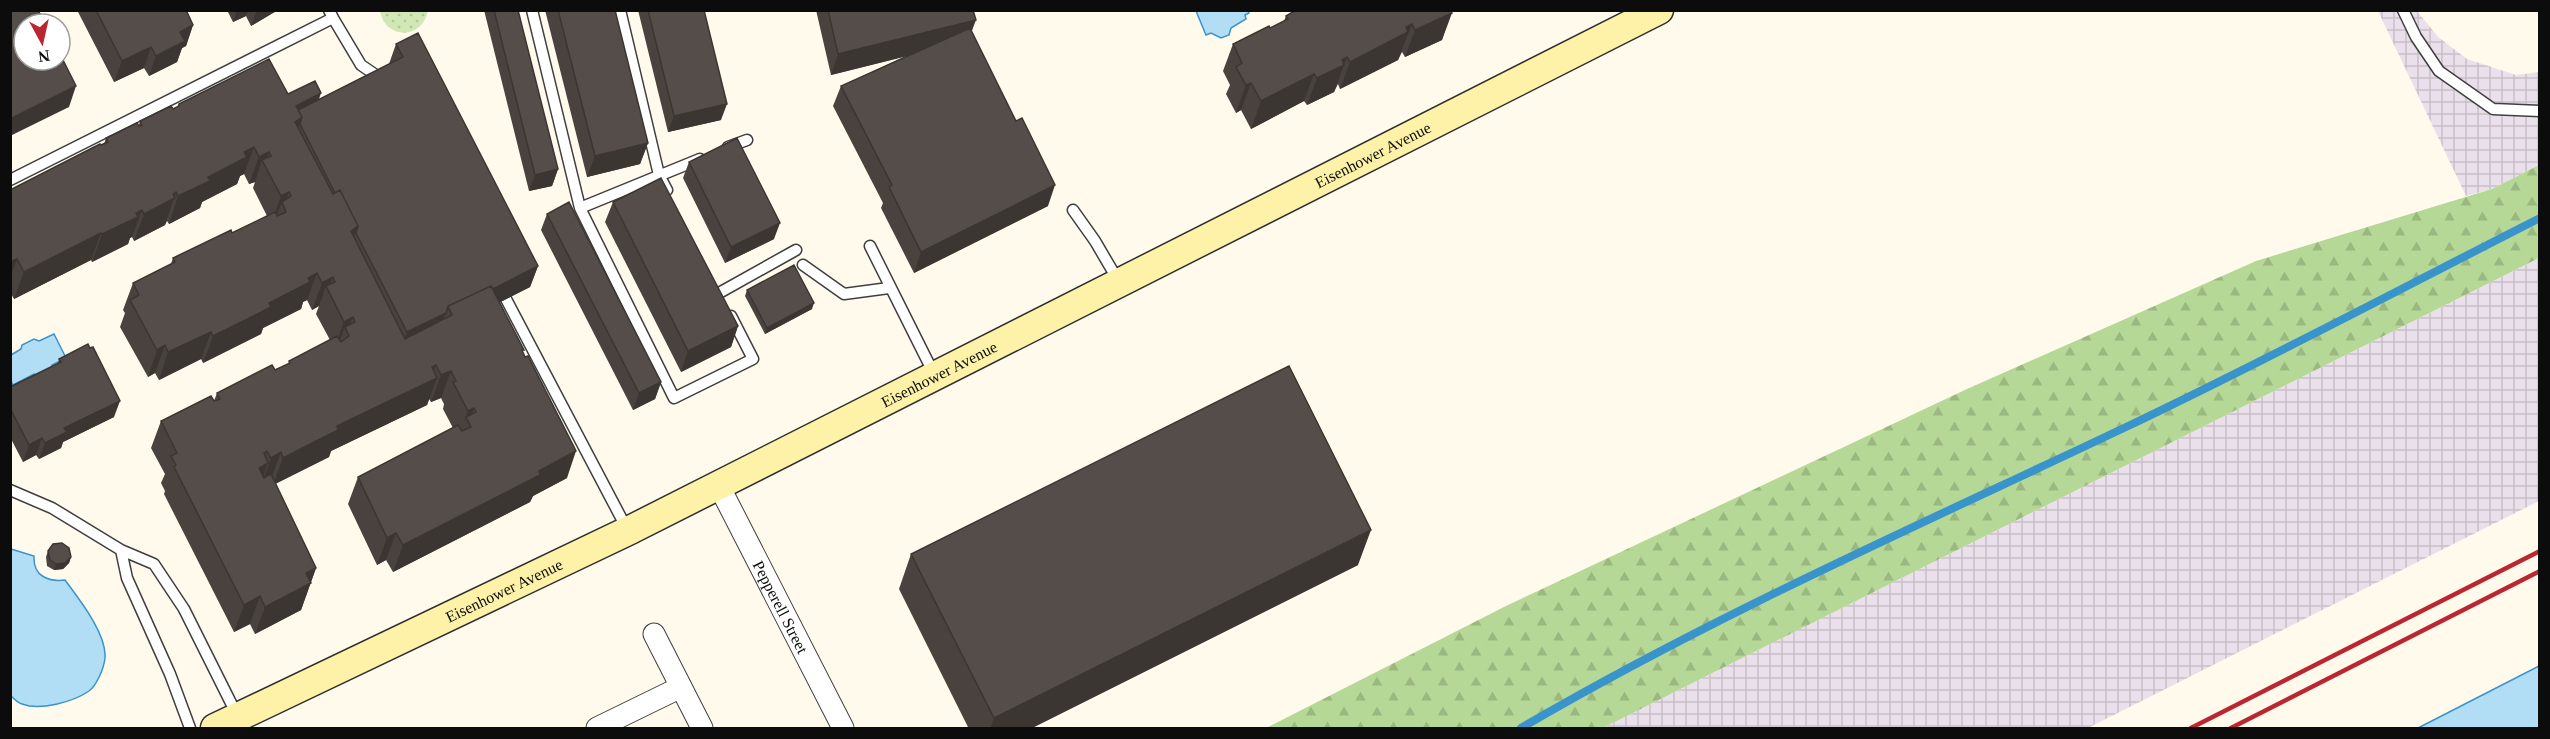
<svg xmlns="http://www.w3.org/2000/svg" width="2550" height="739" viewBox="0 0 2550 739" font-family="Georgia,serif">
  <defs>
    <pattern id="industrial-grid" width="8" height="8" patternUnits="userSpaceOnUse" patternTransform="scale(1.5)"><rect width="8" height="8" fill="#eae0eb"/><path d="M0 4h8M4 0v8" fill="none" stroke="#c8bfc8"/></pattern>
    <pattern id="forest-firs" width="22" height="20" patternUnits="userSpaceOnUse" patternTransform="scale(1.5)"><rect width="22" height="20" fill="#b5d896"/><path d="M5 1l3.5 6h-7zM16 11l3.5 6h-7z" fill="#9ab880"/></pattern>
    <pattern id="park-dots" width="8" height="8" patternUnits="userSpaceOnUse" patternTransform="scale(1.5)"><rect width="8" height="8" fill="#d1e8b6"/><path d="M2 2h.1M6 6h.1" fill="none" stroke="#b2c69b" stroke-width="1.8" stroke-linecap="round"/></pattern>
  </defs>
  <rect width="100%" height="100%" fill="#fffaec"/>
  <path fill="url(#industrial-grid)" d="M2378 11H2417L2438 37 2467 59 2516 75 2539 72V165L2492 189 2466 196Z
    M2539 258V501L2088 728H1603Z"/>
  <path fill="url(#forest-firs)" d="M2539 165V258L1603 728H1266L1506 606 1967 389 2256 261 2492 189Z"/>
  <path fill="url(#park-dots)" d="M428 10C423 40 385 40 380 11Z"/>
  <path fill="#b1ddf5" stroke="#3994cb" stroke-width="1.5" d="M1196 11H1248L1249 13 1245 15 1246 19 1231 28 1229 35 1221 38 1211 33 1206 35Z
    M54 334 66 358 52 365 51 370 38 376 34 374 13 385 11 381V355L21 349 22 345 34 339 39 341Z
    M11 549 34 556C33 576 48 582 65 580 79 599 107 634 105 658 104 668 97 685 89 691 73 702 40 711 22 704 18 703 14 699 11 696Z
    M2539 666V728H2418Z"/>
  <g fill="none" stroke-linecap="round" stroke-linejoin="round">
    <path stroke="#3994cb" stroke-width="8" d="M1521 728C1716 614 1922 524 2126 427 2265 361 2402 288 2540 218"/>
    <g stroke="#3f3f3f" stroke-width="13">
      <path id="service" d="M532 10 580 208 674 398 753 359 731 316
        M620 10 659 175 667 190
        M2403 10 2416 37 2439 71 2493 109 2540 111
        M333 18 361 65 383 80
        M728 147 747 140
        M10 180 333 18 329 10
        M580 208 700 159
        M1073 210 1095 241 1119 282
        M870 246 934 374
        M803 265 844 294 889 288
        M719 293 796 250
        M506 299 627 529
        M10 490 52 508 121 550 154 564 184 609 237 715
        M121 550 127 578 170 674 190 728"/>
    </g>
    <g stroke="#3f3f3f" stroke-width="23">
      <g id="minor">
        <path id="s1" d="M718 484 843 728"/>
        <path d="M654 634 702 728"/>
        <path d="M597 728 681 687"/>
      </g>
    </g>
    <g stroke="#2e2e2e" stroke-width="31">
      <g id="secondary">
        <path id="s2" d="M215 728 632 529 1659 10"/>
      </g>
    </g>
    <use href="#service" stroke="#fff" stroke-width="10"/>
    <use href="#minor" stroke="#fff" stroke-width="21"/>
    <use href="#secondary" stroke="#fef2a8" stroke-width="28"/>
    <path stroke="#ba2731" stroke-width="4.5" d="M2191 728 2540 551
      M2231 728 2540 571"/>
  </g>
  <path fill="#49423f" d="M77 10H186L193 25 186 46 182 48 177 62 149 76 144 68 114 82Z
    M227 10H278L251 26 246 16 233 22Z
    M484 10H518L558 169 552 186 529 191Z
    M545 10H615L648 143 640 164 587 177Z
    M638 10H704L721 120 668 132Z
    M816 10H973L972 32 1048 206 914 273 881 208 883 203 833 106 841 86 906 56 831 75Z
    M1451 10 1442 40 1405 57 1402 52 1398 60 1340 89 1338 84 1334 92 1307 105 1304 101 1251 129 1241 110 1236 113 1226 94 1230 85 1223 71 1233 44 1270 28 1284 21 1286 16Z
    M396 44 538 266 530 287 500 302 523 353 567 478 533 496 530 502 393 572 386 560 377 565 348 504 358 477 453 428 443 409 444 404 441 398 431 402 429 399 427 405 331 451 329 457 275 484 316 568 301 610 255 634 250 624 234 632 164 494 165 491 161 483 165 474 151 448 161 421 214 401 217 393 275 370 288 364 289 361 330 340 316 314 319 306 312 310 307 300 303 302 301 309 263 328 261 334 203 363 201 359 159 380 155 373 148 377 120 327 125 313 123 310 133 283 171 264 173 258 232 233 267 216 253 188 255 182 249 184 244 174 240 176 237 184 202 202 200 208 169 224 167 221 165 225 134 241 132 237 130 238 128 244 92 262 91 260 14 299 10 292V190L104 144 106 138 139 125 140 121 173 109 177 107 179 104 288 94 319 99 389 64Z
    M689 162 774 239 725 263 683 178Z
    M613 202 738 326 731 347 681 372 605 222Z
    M547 214 661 382 655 399 633 410 541 230Z
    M747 290 812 309 765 334 745 296Z
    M59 359 114 417 63 442 61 448 39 459 36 455 23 462 10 437V387L58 364Z
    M48 551 71 557 69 563 63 569 54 570 47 566 46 557Z
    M911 554 1358 565 1030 729H969L899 589Z"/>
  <path fill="#3c3633" d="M237 10H248L246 16 233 22Z
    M257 10H278L251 26Z
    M1452 13 1442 40 1405 57 1415 30Z
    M976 20 968 41 831 75 838 54Z
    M1412 24 1398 60 1340 89 1350 62Z
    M193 25 186 46 182 48 177 62 149 76 156 56 180 32Z
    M151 47 144 68 114 82 122 61Z
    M1347 57 1334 92 1307 105 1317 78Z
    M1314 74 1304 101 1251 129 1261 101Z
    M1251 83 1241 110 1236 113 1246 85Z
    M76 86 69 107 10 136V119Z
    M321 93 312 120 300 124 292 144 296 106Z
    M727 104 721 120 668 132 674 116Z
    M648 143 640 164 587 177 595 156Z
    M254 147 244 174 240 176 237 184 202 202 200 208 169 224 178 196 244 152Z
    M269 152 265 164 262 160 255 182 249 184 259 157Z
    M558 169 552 186 529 191 535 175Z
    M1055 185 1048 206 914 273 921 252Z
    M176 192 165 225 134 241 144 214Z
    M289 192 284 207 282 202 274 222 271 224 281 196Z
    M142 210 132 237 130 238 128 244 92 262 102 234Z
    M780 223 774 239 725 263 731 247Z
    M358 226 348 253 351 231Z
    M101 233 91 260 14 299 24 272Z
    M17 259 10 278V262Z
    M538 266 530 287 448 329 452 315 450 310Z
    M317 273 307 300 303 302 301 309 263 328 261 334 203 363 213 336 269 303 308 278Z
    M333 277 328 290 326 286 319 306 312 310 322 283Z
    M814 303 812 309 765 334 767 328Z
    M446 313 438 333 399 353 407 332Z
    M353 317 347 332 345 327 337 347 334 349 344 322Z
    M738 326 731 347 681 372 688 351Z
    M211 332 201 359 159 380 168 352Z
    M165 345 155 373 148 377 157 350Z
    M436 365 430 381 437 378 427 405 331 451 329 457 273 485 283 458Z
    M451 371 441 398 431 402 441 375Z
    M661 382 655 399 633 410 639 393Z
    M120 401 114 417 63 442 61 448 39 459 45 443 64 428Z
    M474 408 469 422 466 417 458 438 468 411Z
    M42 438 36 455 23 462 29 445Z
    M267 451 262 467 268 463 258 490 249 495 264 453Z
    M576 451 567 478 533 496 530 502 393 572 403 545Z
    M281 452 271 479 261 485 271 458Z
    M1371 530 1358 565 1030 729H990L994 718Z
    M396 533 386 560 377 565 387 538Z
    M71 557 69 563 63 569 54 570 56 564Z
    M316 568 301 610 255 634 265 607 306 573Z
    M260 596 250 624 234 632 244 605Z"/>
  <path fill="#554d49" stroke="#3c3633" stroke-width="1.5" d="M10 10H38L45 24H24V60H60V54L76 86 10 119Z
    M96 10H186L193 25 180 32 185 41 156 56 151 47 122 61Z
    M494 10H518L558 169 535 175Z
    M558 10H615L648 143 595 156Z
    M648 10H704L727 104 674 116Z
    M828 10H973L976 20 838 54Z
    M1296 10H1451L1452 13 1415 30 1412 24 1406 27 1408 32 1350 62 1347 57 1342 60 1344 65 1317 78 1314 74 1261 101 1251 83 1246 85 1236 67 1242 63 1233 44 1269 26 1270 28 1288 19 1286 16Z
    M970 28 1016 121 1022 118 1055 185 921 252 889 187 892 185 841 86Z
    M418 33 538 266 493 289 491 286 448 306 446 313 407 332 356 233 358 226 340 190 335 193 300 124 302 117 298 110 403 57 396 44Z
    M269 59 288 94 315 81 321 93 296 106 302 117 295 122 333 194 340 190 358 226 351 231 405 339 452 315 448 306 491 286 524 350H522L525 357 528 356 576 451 539 471 540 475 403 545 396 533 387 538 358 477 458 425 462 431 471 427 466 417 476 412 474 408 468 411 453 382 456 381 451 371 441 375 436 365 432 367 437 378 337 426 338 430 283 458 281 452 271 458 267 451 264 453 268 463 259 468 264 478 271 474 316 568 306 573 311 583 265 607 260 596 244 605 174 467 176 465 171 456 177 453 161 421 211 396 214 401 220 399 217 393 272 365 275 370 290 363 289 361 337 336 341 342 349 336 345 327 355 322 353 317 344 322 326 286 335 282 333 277 322 283 317 273 308 278 310 282 269 303 271 307 213 336 211 332 168 352 165 345 157 350 130 300 139 295 133 283 175 262 173 258 231 230 232 233 275 212 277 216 286 212 282 202 291 196 289 192 281 196 262 160 271 156 269 152 259 157 254 147 244 152 247 157 208 177 210 181 178 196 176 192 173 194 175 198 144 214 142 210 136 213 138 217 102 234 101 233 24 272 17 259 10 262V190L100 144 101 145 108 142 106 138 137 123 139 126 142 125 140 121 171 106 173 109 179 106V104Z
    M737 138 780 223 731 247 689 162Z
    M661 178 738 326 688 351 613 202Z
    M569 202 661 382 639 393 547 214Z
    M794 265 814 303 767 328 747 290Z
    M88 344 90 348 93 347 120 401 64 428 67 432 45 443 42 438 29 445 10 408V387L61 362 59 359Z
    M1289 366 1371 530 994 718 911 554Z
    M62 543 69 548 71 557 65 563 56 564 50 560 48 551 53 544Z"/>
  <g text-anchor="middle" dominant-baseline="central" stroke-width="6" stroke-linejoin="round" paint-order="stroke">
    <g font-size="16" fill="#0c0c0c" stroke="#fff">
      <text stroke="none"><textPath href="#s2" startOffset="1292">Eisenhower Avenue</textPath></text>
      <text stroke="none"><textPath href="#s2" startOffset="806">Eisenhower Avenue</textPath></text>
      <text stroke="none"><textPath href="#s2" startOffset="320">Eisenhower Avenue</textPath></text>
      <text stroke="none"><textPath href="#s1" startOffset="138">Pepperell Street</textPath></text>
    </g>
  </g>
  <rect width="2550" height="739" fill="none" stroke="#0c0c0c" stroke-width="24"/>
  <g transform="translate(42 42) rotate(172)"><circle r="28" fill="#ffffff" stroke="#9e9e9e" stroke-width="1.5"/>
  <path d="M0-4.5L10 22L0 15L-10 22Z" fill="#ba2731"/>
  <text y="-9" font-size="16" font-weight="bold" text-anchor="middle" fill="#0c0c0c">N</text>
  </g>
</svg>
